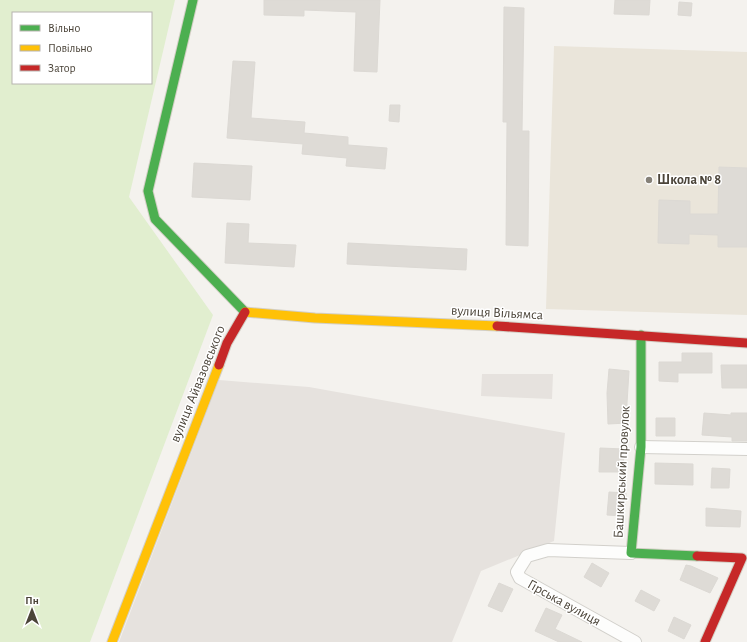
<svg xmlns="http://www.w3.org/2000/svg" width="747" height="642" viewBox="0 0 747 642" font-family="'Alegreya Sans',sans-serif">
  <rect width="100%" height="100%" fill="#f4f2ee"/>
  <path fill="#e6e2de" d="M482 374H553L552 399 481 396Z
    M219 380 309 387 565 433 554 541 481 571 452 642H119Z"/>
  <path fill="#eae5da" d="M554 46 747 52V315L546 309Z"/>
  <path fill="#e1eecf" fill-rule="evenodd" d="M0 0H175L129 197 213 315 90 642H0ZM13 13H151V83H13Z"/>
  <path fill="#dedbd6" stroke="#dcd9d4" d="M264 0H380L377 72 354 71 356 12 304 10V16L264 15Z
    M615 0H650L649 15 614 14Z
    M679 2 692 3 691 16 678 15Z
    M504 7 524 8 522 131H529L528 246 506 245 507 122H503Z
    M233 61 255 62 251 118 305 122 304 133 348 137V145L387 148 385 169 346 166 347 158 302 154 303 144 227 138Z
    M390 105H400L399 122 389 121Z
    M194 163 252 166 250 200 192 197Z
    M719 167 747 168V247H718V235L689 234V244L658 243 659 200 690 201V214H718Z
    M227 223 249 224 248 243 296 245 294 267 225 263Z
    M348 243 467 249 466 270 347 264Z
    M682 353H712V373H678V382L659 381V362H682Z
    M721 365H747V388H722Z
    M609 369 629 371 627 403V423L608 424 607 393Z
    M704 413 731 415V413H747V441H732V437L702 435Z
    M656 418H675V436H656Z
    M600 448 624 449 623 472H599Z
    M655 463 693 464V485L655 484Z
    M712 468 730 469 729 488H711Z
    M609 492 626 493 624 516 607 515Z
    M706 508 741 511 740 527 706 526Z
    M592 563 609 573 601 587 584 577Z
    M686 565 691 566 718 578 710 593 680 580Z
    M499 583 513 589 502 612 488 606Z
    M641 590 660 600 654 611 635 601Z
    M546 608 562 615 555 629 582 642H559L535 631Z
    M674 617 691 625 684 639 668 631Z"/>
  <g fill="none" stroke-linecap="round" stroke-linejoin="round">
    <g stroke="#d2d0cb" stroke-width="14">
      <path id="street" d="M641 447 747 449
        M631 553 548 550 527 556 517 572 520 578 635 642"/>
    </g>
    <g stroke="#d3cfc5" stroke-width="11">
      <path id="fast" d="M193 0 148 191 155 219 245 312
        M641 335V447L631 553 697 556"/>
    </g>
    <g stroke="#d3cfc5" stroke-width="11">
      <path id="slow" d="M245 312 315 318 497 326
        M112 642 219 365"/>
    </g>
    <g stroke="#d3cfc5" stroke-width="11">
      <path id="jam" d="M497 326 747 343
        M219 365 227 343 245 312
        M697 556 742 558 705 642"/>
    </g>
    <use href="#street" stroke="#fdfdfc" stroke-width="12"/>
    <use href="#fast" stroke="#4caf50" stroke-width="9"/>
    <use href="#slow" stroke="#ffc107" stroke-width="9"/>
    <use href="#jam" stroke="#c62828" stroke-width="9"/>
  </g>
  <circle fill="#868178" stroke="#fff" stroke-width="1.5" cx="649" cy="180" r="4"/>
  <g text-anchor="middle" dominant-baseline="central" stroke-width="3" stroke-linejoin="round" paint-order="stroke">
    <g font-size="14" font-weight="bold" fill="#4b4439" stroke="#fff" text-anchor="start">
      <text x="657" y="180">Школа № 8</text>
    </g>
    <g font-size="14" fill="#4b4439" stroke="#fff">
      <text transform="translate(497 313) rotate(3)">вулиця Вільямса</text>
      <text transform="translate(198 384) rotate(-68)">вулиця Айвазовського</text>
      <text transform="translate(622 472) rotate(-87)">Башкирський провулок</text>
      <text transform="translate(564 603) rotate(29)">Гірська вулиця</text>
    </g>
  </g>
  <rect x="12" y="12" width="140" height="72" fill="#ffffff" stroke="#b7b4b0"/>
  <rect x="20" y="25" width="20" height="6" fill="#4caf50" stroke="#b7b4b0"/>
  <text x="48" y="32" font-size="12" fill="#4b4439">Вільно</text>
  <rect x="20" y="45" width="20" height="6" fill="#ffc107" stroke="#b7b4b0"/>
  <text x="48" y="52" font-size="12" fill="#4b4439">Повільно</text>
  <rect x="20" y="65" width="20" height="6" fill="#c62828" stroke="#b7b4b0"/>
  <text x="48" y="72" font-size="12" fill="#4b4439">Затор</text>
  <g transform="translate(32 610)" stroke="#ffffff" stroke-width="3" paint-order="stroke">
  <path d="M0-3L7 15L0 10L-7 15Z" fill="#4b4439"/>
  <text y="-6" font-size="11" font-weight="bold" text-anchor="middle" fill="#4b4439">Пн</text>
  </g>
</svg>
